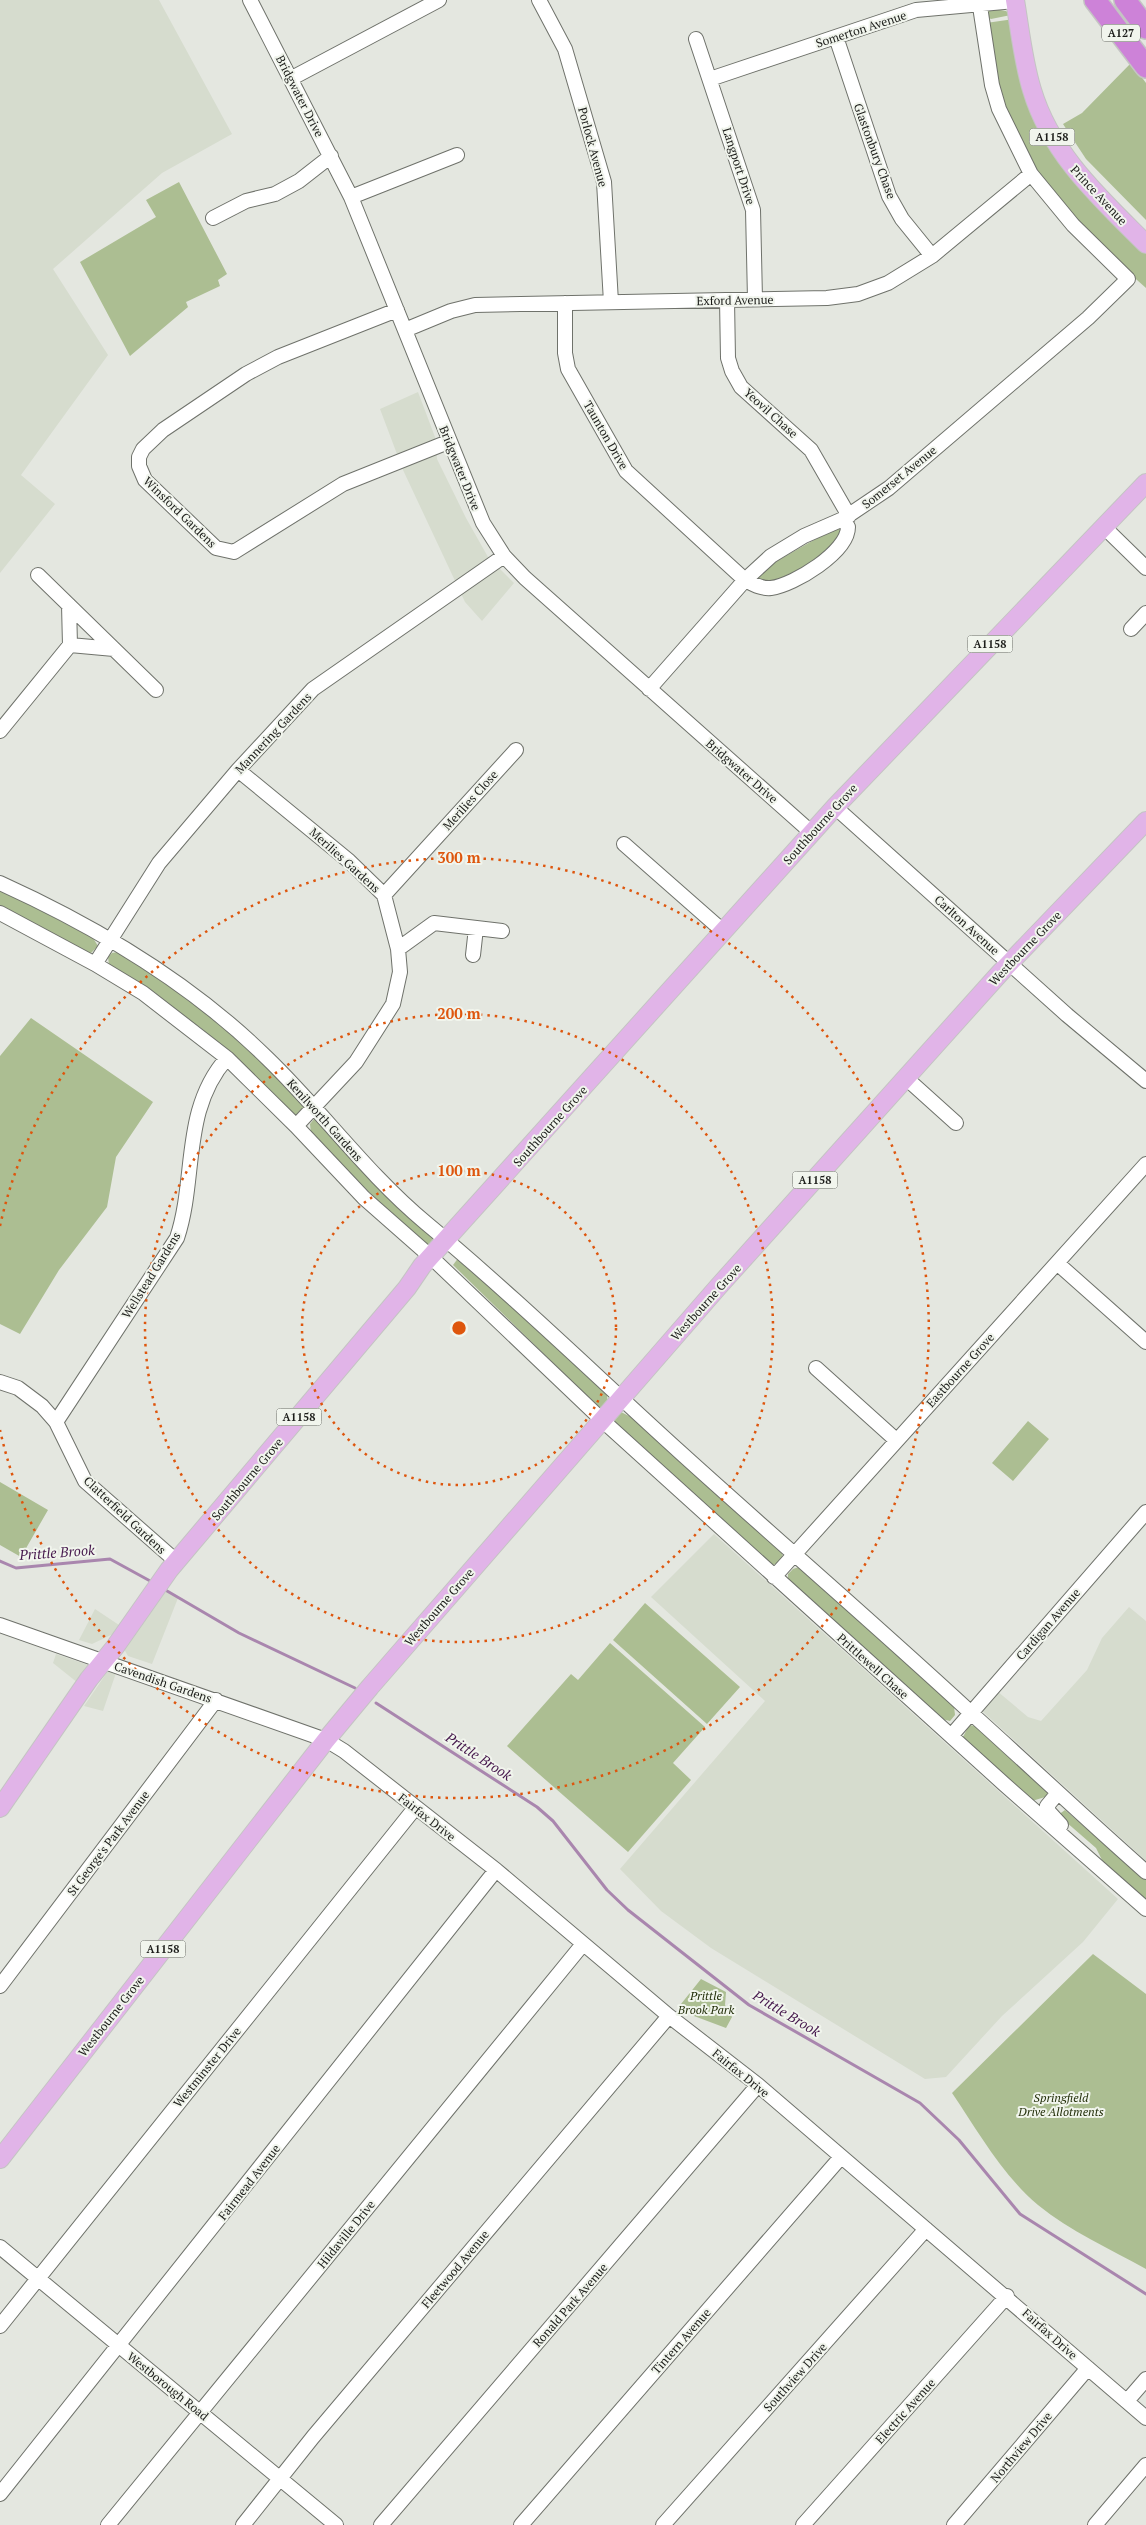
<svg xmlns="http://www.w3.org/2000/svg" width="1146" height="2525" viewBox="0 0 1146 2525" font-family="'PT Serif',serif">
  <rect width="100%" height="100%" fill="#e4e7e0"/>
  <path fill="#d6dcce" d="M0 0H159L232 134 162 173 53 269 108 355 21 475 55 504 0 573Z
    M418 392 435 437 437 459 466 518 488 557 514 583 482 621 465 602 403 470 380 409Z
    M714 1534 1118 1899 1083 1942 1002 2016 946 2077 925 2079 711 1948 661 1911 620 1869 765 1701 651 1597Z
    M166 1591 178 1598 152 1664 128 1656 124 1649Z
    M1129 1607 1146 1621V1861L981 1710 997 1691 1028 1717 1041 1721 1087 1670 1102 1638Z
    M95 1609 119 1625 113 1634 92 1644 79 1640Z
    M56 1654 91 1666 78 1683 53 1663Z
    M108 1671 116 1673 103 1711 84 1706Z"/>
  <path fill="#acbe92" d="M993 9 1006 11 1011 15 991 19 989 18 988 11Z
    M1014 19 1025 96 1061 165 1146 253V288L1074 224 1029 171 1001 106 986 23Z
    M1131 63 1146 83V220L1086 159 1063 124 1082 113Z
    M179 182 227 274 218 280 220 286 186 302 188 307 130 356 80 262 156 217 146 200Z
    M835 528 843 530 842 539 794 576 765 585 756 580V575L777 561Z
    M0 889 93 938 98 946 91 953 85 952 0 907Z
    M118 952 214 1016 306 1103V1110L297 1115 292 1113 247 1068 201 1028 109 965 108 957 112 953Z
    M31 1018 153 1102 116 1157 107 1207 59 1270 20 1334 0 1324V1056Z
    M314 1119 321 1120 437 1237 431 1245H427L376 1199 311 1133 310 1124Z
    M459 1257 607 1395 608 1405 605 1408 598 1407 453 1265Z
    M621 1412 631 1417 782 1551 783 1559 777 1564 771 1565 615 1423V1416Z
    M1028 1421 1049 1439 1013 1481 992 1463Z
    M0 1482 48 1510 21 1557 0 1545Z
    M799 1567 954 1706 955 1715 950 1721 942 1719 788 1581V1574L793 1569Z
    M645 1603 740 1687 707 1724 613 1640Z
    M610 1643 705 1727 673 1763 691 1780 628 1852 507 1746 571 1674 578 1680Z
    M969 1725 975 1726 1048 1793 1045 1797 1032 1801 963 1737Z
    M1065 1810 1146 1880V1901L1105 1866 1096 1848 1058 1815Z
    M1093 1954 1146 1994V2269C1110 2249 1070 2231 1038 2205 1002 2175 978 2131 952 2093Z
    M701 1979 726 1992 725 2005 732 2017 726 2028 694 2016 681 2004Z"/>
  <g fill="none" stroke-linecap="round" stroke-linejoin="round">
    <path stroke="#a986ae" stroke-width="3" d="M0 1561 16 1568 110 1559 152 1582
      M162 1588 239 1633 355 1688
      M376 1703 537 1807 553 1821 607 1890 628 1910 749 2005 920 2103 959 2140 1020 2214 1146 2294"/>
    <g stroke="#6f726b" stroke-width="16">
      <path id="minor" d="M250 0 351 197 483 523 504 556 525 578 812 833
        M539 0 565 49 604 182 611 302
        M836 37 889 196 902 219 932 256
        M696 39 753 210 755 299
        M292 78 439 0
        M710 79 916 10 1015 1
        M351 197 457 155
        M213 218 246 201 275 194 299 181 331 156
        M727 300 728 358 732 371 741 387 811 450 849 516
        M565 303V353L568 369 626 471 745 580C753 584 761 589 771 588 794 585 848 552 848 527L843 519
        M397 310 278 357 246 374 163 430 143 449 139 457V466L145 480 216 548 234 552 343 484 448 442
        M405 330 451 311 475 305 827 298 858 294 888 283 932 256 1031 174
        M1104 527 1146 568
        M38 575 156 690
        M69 605 70 645
        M1131 629 1146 613
        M649 689 745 580 771 556 804 536 843 519 889 488 1088 318 1128 279 1073 225 1031 174 999 109 992 85 979 0
        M0 731 70 645 114 649
        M238 770 349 861 384 895 398 949 400 972 393 1004 356 1062 296 1126
        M835 807 1067 1015 1146 1081
        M624 844 724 932
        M0 883C97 927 191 983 267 1058 322 1111 367 1174 426 1223 514 1296 596 1376 681 1453 777 1540 876 1625 971 1713 1030 1766 1087 1820 1146 1872
        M384 895 516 750
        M0 913 95 964 143 993 227 1058 296 1126 364 1198 431 1257 602 1420 1004 1784 1146 1909
        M398 949 434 923 502 931
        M473 955 476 928
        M95 964 159 863 238 770 313 689 504 556
        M906 1078 956 1123
        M1057 1263 1146 1342
        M816 1368 896 1440
        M0 1382 18 1388 42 1406 56 1422 85 1481 176 1561
        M56 1422 177 1238C197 1178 181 1110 227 1058
        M774 1577 1146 1164
        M0 1625 326 1740 344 1751 496 1870 669 2016 758 2085 1146 2418
        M951 1736 1146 1512
        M1057 1794 1047 1806 1049 1812 1061 1825
        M0 1986 216 1700
        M0 2247 336 2525
        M0 2326 415 1808
        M1127 2401 1146 2379
        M0 2494 496 1870
        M108 2525 583 1944
        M243 2525 313 2437 669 2016
        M381 2525 758 2085
        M521 2525 841 2157
        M663 2525 926 2229
        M803 2525 1007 2296
        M954 2525 1088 2368
        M1095 2525 1146 2465"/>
    </g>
    <g stroke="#c4c4c3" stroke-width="20">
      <path id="major" d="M1015 0C1020 30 1023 61 1032 90 1051 154 1100 198 1146 244
        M0 1808 89 1679 115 1647 169 1570 407 1288 422 1266 835 807 1146 483
        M0 2159 326 1740 370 1687 718 1287 1000 973 1146 821"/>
    </g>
    <g stroke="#c4c4c3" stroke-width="24">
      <path id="highway" d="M1095 0 1146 67
        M1125 0 1146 28"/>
    </g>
    <use href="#minor" stroke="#fff" stroke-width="14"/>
    <use href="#major" stroke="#e1b4e8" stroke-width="18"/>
    <use href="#highway" stroke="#cd82d8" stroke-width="21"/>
  </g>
  <g fill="none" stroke="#de560d" stroke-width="2.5" stroke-dasharray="2.5 5">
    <circle cx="459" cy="1328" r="157"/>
    <circle cx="459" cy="1328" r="314"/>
    <path d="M0 1226A470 470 0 1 1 0 1430"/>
  </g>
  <g text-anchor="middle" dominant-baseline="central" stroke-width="4" stroke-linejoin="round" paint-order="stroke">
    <g fill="#f1f5ed" stroke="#5c5e59" stroke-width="1">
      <rect x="1102" y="24.5" width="38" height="17" rx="4"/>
      <rect x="1029.5" y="128.5" width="45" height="17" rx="4"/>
      <rect x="967.5" y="635.5" width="45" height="17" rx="4"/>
      <rect x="792.5" y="1171.5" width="45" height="17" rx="4"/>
      <rect x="276.5" y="1408.5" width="45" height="17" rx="4"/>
      <rect x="140.5" y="1940.5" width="45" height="17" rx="4"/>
    </g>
    <g font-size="11" font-weight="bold" fill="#1c1d1a">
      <text x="1121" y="33">A127</text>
      <text x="1052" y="137">A1158</text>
      <text x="990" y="644">A1158</text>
      <text x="815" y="1180">A1158</text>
      <text x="299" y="1417">A1158</text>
      <text x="163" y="1949">A1158</text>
    </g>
    <g font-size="12" fill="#1c1d1a" stroke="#f1f5ed">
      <text transform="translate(861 29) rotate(-18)">Somerton Avenue</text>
      <text transform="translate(300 96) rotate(63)">Bridgwater Drive</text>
      <text transform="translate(593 147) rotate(75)">Porlock Avenue</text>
      <text transform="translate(875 151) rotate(70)">Glastonbury Chase</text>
      <text transform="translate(739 166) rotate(72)">Langport Drive</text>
      <text transform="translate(1099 195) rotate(47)">Prince Avenue</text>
      <text transform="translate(735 300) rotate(-1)">Exford Avenue</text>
      <text transform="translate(771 413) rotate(42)">Yeovil Chase</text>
      <text transform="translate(606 435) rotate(60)">Taunton Drive</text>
      <text transform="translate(460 468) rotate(68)">Bridgwater Drive</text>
      <text transform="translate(899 477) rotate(-39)">Somerset Avenue</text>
      <text transform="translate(180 512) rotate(44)">Winsford Gardens</text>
      <text transform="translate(273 733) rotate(-47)">Mannering Gardens</text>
      <text transform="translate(742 771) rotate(41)">Bridgwater Drive</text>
      <text transform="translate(470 800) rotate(-48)">Merilies Close</text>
      <text transform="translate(820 824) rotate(-48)">Southbourne Grove</text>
      <text transform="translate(345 860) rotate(42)">Merilies Gardens</text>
      <text transform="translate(967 925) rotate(42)">Carlton Avenue</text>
      <text transform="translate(1025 948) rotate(-46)">Westbourne Grove</text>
      <text transform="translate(325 1120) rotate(48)">Kenilworth Gardens</text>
      <text transform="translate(550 1126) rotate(-48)">Southbourne Grove</text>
      <text transform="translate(151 1275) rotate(-58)">Wellstead Gardens</text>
      <text transform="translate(706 1302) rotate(-48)">Westbourne Grove</text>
      <text transform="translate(960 1370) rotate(-48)">Eastbourne Grove</text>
      <text transform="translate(247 1479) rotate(-50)">Southbourne Grove</text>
      <text transform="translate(125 1515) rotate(43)">Clatterfield Gardens</text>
      <text transform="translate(439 1607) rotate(-49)">Westbourne Grove</text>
      <text transform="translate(1048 1624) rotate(-49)">Cardigan Avenue</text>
      <text transform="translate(873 1666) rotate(42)">Prittlewell Chase</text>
      <text transform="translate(163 1682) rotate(19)">Cavendish Gardens</text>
      <text transform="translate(427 1817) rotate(38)">Fairfax Drive</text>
      <text transform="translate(108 1843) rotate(-53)">St George's Park Avenue</text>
      <text transform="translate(111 2016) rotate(-52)">Westbourne Grove</text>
      <text transform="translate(207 2067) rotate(-51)">Westminster Drive</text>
      <text transform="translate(741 2073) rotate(39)">Fairfax Drive</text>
      <text transform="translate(249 2182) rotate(-52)">Fairmead Avenue</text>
      <text transform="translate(346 2234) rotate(-51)">Hildaville Drive</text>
      <text transform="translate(455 2269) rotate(-50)">Fleetwood Avenue</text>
      <text transform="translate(570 2305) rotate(-49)">Ronald Park Avenue</text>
      <text transform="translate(1050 2334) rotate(42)">Fairfax Drive</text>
      <text transform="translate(681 2341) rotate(-49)">Tintern Avenue</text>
      <text transform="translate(795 2377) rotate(-48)">Southview Drive</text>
      <text transform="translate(168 2386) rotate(39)">Westborough Road</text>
      <text transform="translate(905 2411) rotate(-48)">Electric Avenue</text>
      <text transform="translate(1021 2447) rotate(-50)">Northview Drive</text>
    </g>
    <g font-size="12" font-style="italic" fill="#24300b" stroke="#f1f5ed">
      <text x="706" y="1995">Prittle<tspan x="706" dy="14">Brook Park</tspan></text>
      <text x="1061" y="2097">Springfield<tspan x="1061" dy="14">Drive Allotments</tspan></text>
    </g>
    <g font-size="14" font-style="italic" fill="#46194d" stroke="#f1f5ed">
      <text transform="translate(57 1552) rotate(-4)">Prittle Brook</text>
      <text transform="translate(479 1756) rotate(33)">Prittle Brook</text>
      <text transform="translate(787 2013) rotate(31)">Prittle Brook</text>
    </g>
  </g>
  <circle cx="459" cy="1328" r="8" fill="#de560d" stroke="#f1f5ed" stroke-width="2.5"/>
  <g font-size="15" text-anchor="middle" font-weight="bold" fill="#de560d" stroke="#f1f5ed" stroke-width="4" stroke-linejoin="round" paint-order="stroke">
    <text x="459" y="863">300 m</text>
    <text x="459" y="1019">200 m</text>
    <text x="459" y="1176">100 m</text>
  </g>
</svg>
